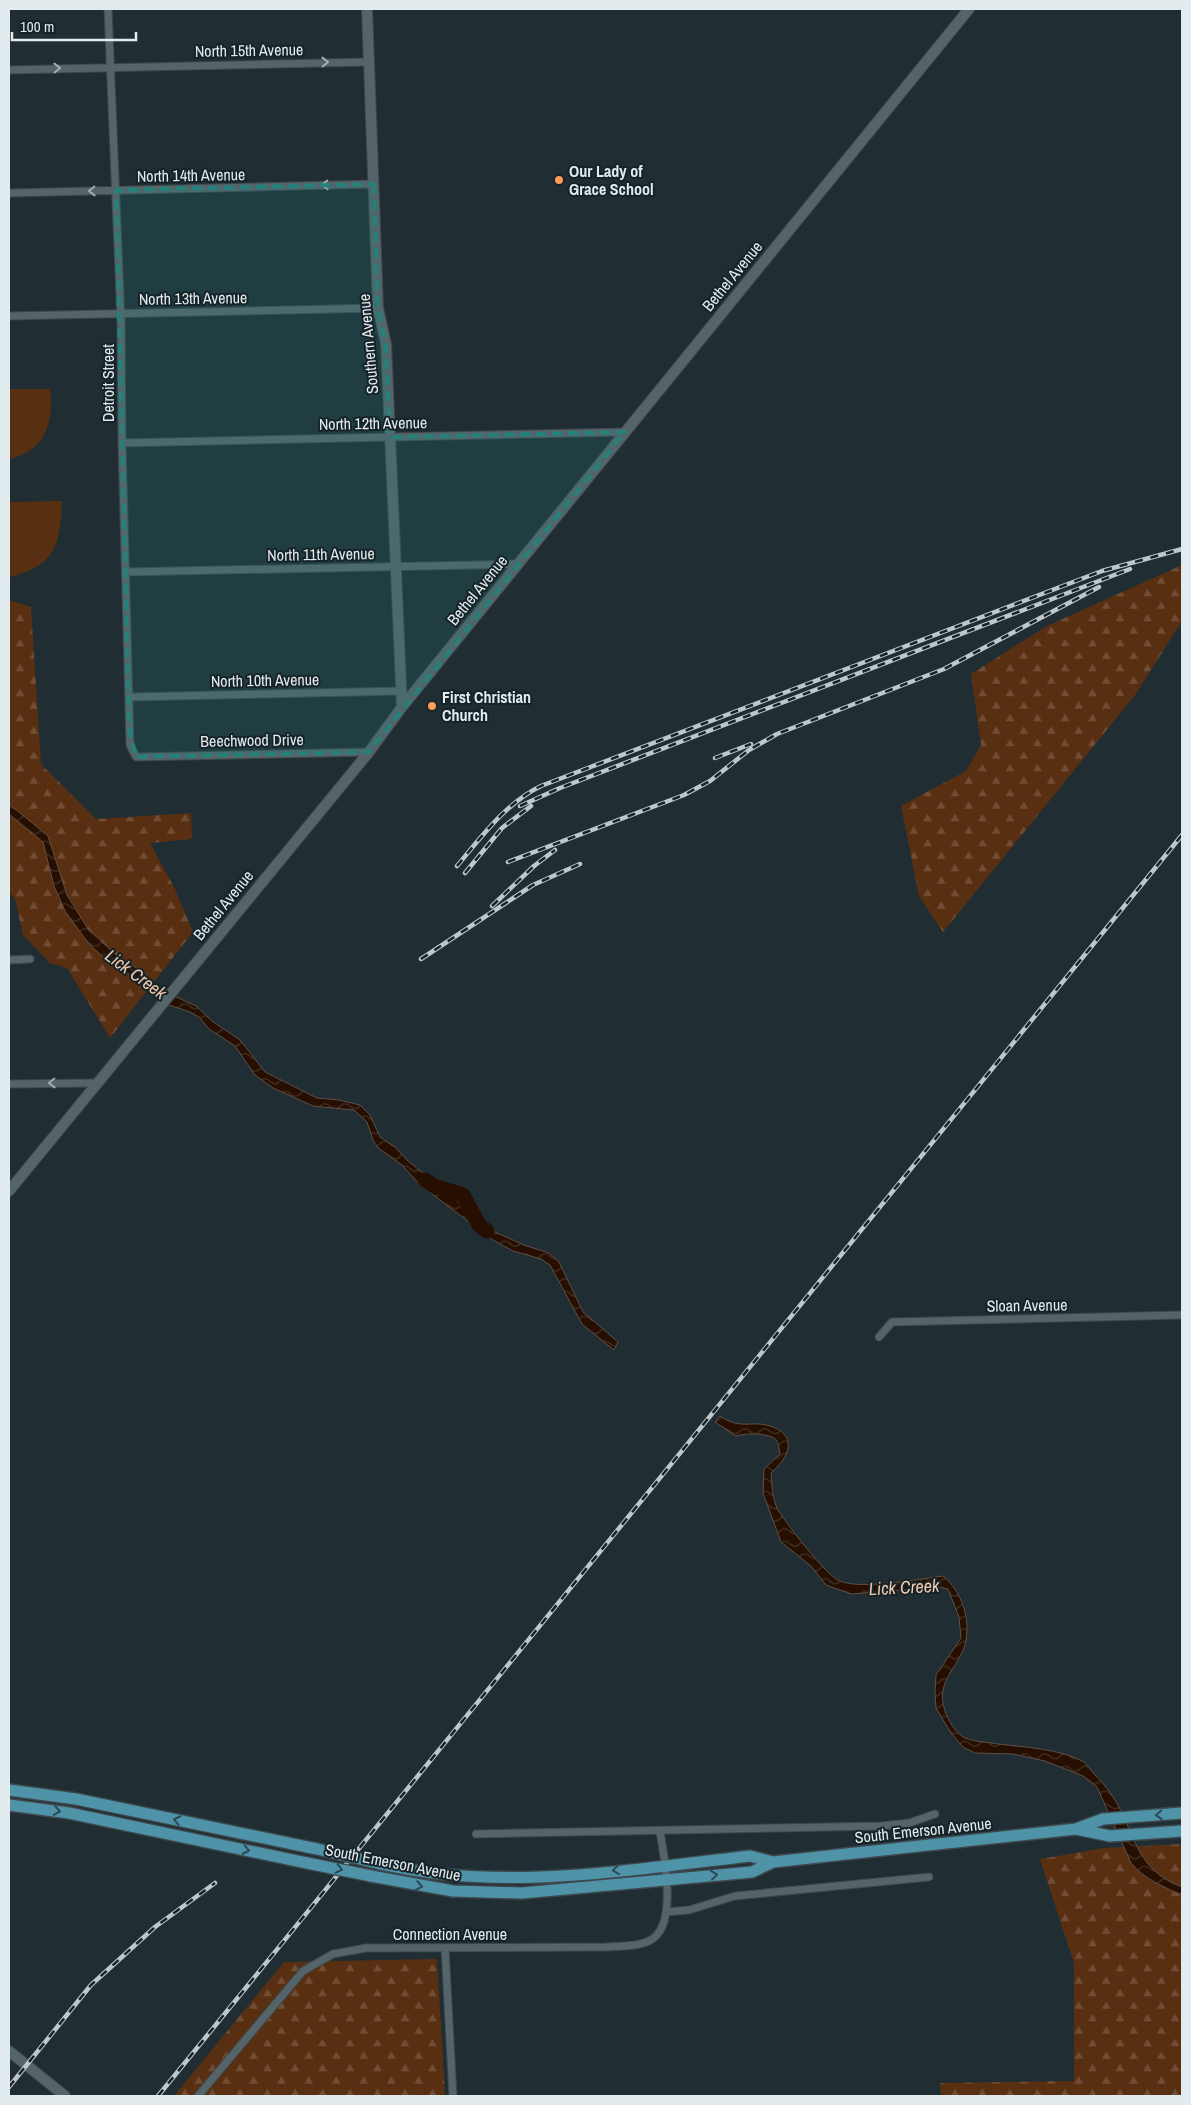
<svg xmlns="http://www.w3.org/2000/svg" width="1191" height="2105" viewBox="0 0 1191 2105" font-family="'Archivo Narrow',sans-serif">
  <defs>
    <pattern id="forest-firs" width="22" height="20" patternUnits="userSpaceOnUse" patternTransform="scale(1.25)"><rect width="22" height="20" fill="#592f12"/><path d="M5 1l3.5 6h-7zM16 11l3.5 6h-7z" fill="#714d35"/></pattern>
    <pattern id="water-waves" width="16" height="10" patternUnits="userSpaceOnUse" patternTransform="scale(1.25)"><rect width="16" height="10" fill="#260e00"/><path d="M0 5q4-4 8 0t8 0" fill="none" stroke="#453126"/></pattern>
  </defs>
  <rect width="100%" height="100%" fill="#202d32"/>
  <path fill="url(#forest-firs)" d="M1182 565V621L1135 695 943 932 919 896 901 806 966 771 981 745 971 674 1047 626Z
    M9 600 31 607 41 764 96 819 191 813 192 839 150 843 174 887 193 932 110 1038 67 968 50 963 23 935 15 899 9 892Z
    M1182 1844V2096H941L940 2083 1074 2081V1963L1040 1859 1104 1848Z
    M437 1959 445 2096H174L284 1962Z"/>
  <path fill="#592f12" d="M9 389H50C54 423 45 451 9 459Z
    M62 501C60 545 56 566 9 577V502Z"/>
  <path fill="url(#water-waves)" stroke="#5e5047" d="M9 804 48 836 67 895 88 929 116 955 146 974 157 988 196 1006 212 1021 240 1040 265 1072 317 1098 339 1100 360 1105 370 1115 380 1137 395 1147 408 1161 495 1232 524 1245 549 1253 559 1262 583 1312 618 1342 614 1350 582 1324 550 1265 541 1259 513 1251 493 1240 420 1185 402 1165 378 1148 373 1140 367 1122 354 1110 313 1106 273 1088 255 1075 235 1046 209 1029 199 1017 190 1012 169 1005 150 992 141 981 110 963 89 944 65 911 54 886 43 842 9 814Z
    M720 1416C741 1431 753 1419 773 1427 800 1438 786 1460 771 1473 772 1484 772 1499 778 1510 787 1524 826 1576 840 1581 861 1590 919 1579 943 1576 961 1591 970 1616 966 1640 962 1666 934 1679 945 1711 948 1720 956 1734 965 1738 975 1742 987 1742 998 1744 1024 1747 1061 1749 1084 1762 1087 1765 1091 1770 1094 1774 1102 1782 1109 1790 1115 1800 1137 1837 1135 1869 1182 1887V1895C1164 1887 1144 1879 1131 1863L1097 1787 1083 1776 1045 1761 1013 1754 975 1753 963 1747 951 1733 936 1708 935 1692 936 1675 961 1638 959 1617 948 1589 940 1587 851 1594 826 1585 811 1566 781 1542 763 1493 764 1469 780 1454C779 1449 779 1441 774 1438 765 1433 746 1433 736 1436L715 1422Z"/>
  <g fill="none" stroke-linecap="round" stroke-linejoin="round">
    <path stroke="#260e00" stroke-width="15" d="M425 1180 434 1186 463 1195 479 1225 487 1231"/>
    <g stroke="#3c484d" stroke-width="9">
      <path id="street" d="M108 9 121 321 122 443 130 745 136 757 369 752
        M9 70 369 62
        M9 193 374 184
        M9 316 378 308
        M122 443 625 432
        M126 572 517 564
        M129 697 401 691
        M9 960 30 959
        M9 1084 96 1083
        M879 1337 892 1322 1182 1315
        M476 1834 881 1826 909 1823 935 1814
        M666 1912 689 1910 735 1896 929 1877
        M445 1948 453 2096
        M198 2096 303 1971 333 1954 366 1948 606 1947C620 1946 636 1947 649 1941 679 1927 664 1858 660 1831"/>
    </g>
    <g stroke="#3c484d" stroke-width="12">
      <path id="secondary" d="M367 9 378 308 386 344 402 707
        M9 1191 369 752 402 707 969 9
        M9 2051 65 2096"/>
    </g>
    <g stroke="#3c484d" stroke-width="14">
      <path id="primary" d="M9 1790 76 1799 317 1849
        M9 1805 69 1813 307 1863
        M1076 1829 1110 1836 1182 1831
        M381 1864C502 1892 628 1870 750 1856L773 1862
        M371 1876 453 1891 522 1893 752 1872 773 1862 1076 1829 1103 1819 1182 1813"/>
    </g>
    <use href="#street" stroke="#556469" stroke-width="7"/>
    <use href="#secondary" stroke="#556469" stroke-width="10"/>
    <use href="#primary" stroke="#4e93a7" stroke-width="11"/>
    <g stroke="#bec8cb" stroke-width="4.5">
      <path id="rail" d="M715 758 751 744
        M520 806 560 788 1130 569
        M508 862 684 795 710 781 749 750 777 734 944 669 1099 587
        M457 866C482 836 506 803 541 786L1102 571 1182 549
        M465 873 502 828 531 806
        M492 906 534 866 555 850
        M421 959 533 885 580 864
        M9 2087 91 1985 155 1927 215 1883
        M158 2096 1182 835"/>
    </g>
    <use href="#rail" stroke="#162328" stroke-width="2.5" stroke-dasharray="8" stroke-linecap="butt"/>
    <g stroke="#3c484d" stroke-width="14" stroke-linecap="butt">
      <path id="primary-bridge" d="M317 1849 381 1864
        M307 1863 371 1876"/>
    </g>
    <use href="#primary-bridge" stroke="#4e93a7" stroke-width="11"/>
  </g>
  <defs><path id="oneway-chevron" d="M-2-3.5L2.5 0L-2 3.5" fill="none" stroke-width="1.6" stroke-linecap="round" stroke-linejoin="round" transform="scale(1.25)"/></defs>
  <g stroke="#a3aeb2">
    <use href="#oneway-chevron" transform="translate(325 62) rotate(-1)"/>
    <use href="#oneway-chevron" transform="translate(57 68) rotate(-1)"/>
    <use href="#oneway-chevron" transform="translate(325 185) rotate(178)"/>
    <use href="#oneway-chevron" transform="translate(92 191) rotate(179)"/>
    <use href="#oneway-chevron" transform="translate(52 1083) rotate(179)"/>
  </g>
  <g stroke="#2a4a54">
    <use href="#oneway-chevron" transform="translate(57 1811) rotate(9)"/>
    <use href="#oneway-chevron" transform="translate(1159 1815) rotate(176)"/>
    <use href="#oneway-chevron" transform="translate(177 1820) rotate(-168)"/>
    <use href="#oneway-chevron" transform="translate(246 1850) rotate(12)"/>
    <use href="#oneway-chevron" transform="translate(339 1869) rotate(12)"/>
    <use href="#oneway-chevron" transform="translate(616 1870) rotate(174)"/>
    <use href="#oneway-chevron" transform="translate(714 1875) rotate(-6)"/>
    <use href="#oneway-chevron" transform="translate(419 1886) rotate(10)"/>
  </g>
  <path fill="#24827b" fill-opacity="0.2" stroke="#24827b" stroke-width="4" stroke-dasharray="10 6" stroke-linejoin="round" d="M374 184 378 308 386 344 390 437 625 432 369 752 136 757 129 729 116 190Z"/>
  <g fill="#fe9b59" stroke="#162328" stroke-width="2">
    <circle cx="559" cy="180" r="5"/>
    <circle cx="432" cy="706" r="5"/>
  </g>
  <g text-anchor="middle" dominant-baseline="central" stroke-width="4" stroke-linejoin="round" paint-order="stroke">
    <g font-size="16" fill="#e2ebee" stroke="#162328">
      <text transform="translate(249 50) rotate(-1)">North 15th Avenue</text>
      <text transform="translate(191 175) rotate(-1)">North 14th Avenue</text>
      <text transform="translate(732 276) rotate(-51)">Bethel Avenue</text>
      <text transform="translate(193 298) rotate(-1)">North 13th Avenue</text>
      <text transform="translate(368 344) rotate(-95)">Southern Avenue</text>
      <text transform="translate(108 383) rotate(-90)">Detroit Street</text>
      <text transform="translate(373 423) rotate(-1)">North 12th Avenue</text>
      <text transform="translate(321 554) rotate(-1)">North 11th Avenue</text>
      <text transform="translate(477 590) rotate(-51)">Bethel Avenue</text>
      <text transform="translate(265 680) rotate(-1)">North 10th Avenue</text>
      <text transform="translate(252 740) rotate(-1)">Beechwood Drive</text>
      <text transform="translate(223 905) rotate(-51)">Bethel Avenue</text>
      <text transform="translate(1027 1305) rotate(-1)">Sloan Avenue</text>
      <text transform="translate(923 1830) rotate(-6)">South Emerson Avenue</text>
      <text transform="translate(393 1862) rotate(11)">South Emerson Avenue</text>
      <text x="450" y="1934">Connection Avenue</text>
    </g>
    <g font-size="16" font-weight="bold" fill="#e2ebee" stroke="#162328" text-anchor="start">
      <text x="569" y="171">Our Lady of<tspan x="569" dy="18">Grace School</tspan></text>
      <text x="442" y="697">First Christian<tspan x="442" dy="18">Church</tspan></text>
    </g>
    <g font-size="18" font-style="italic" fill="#f1c6ab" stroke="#162328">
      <text transform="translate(136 974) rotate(36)">Lick Creek</text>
      <text transform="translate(904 1587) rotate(-3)">Lick Creek</text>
    </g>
  </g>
  <rect width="1191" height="2105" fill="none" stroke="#e2ebee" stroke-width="20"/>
  <path d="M12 32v8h124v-8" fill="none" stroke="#e2ebee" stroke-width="2.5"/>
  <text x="20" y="32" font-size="15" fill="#e2ebee" stroke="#162328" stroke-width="4" paint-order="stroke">100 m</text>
</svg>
